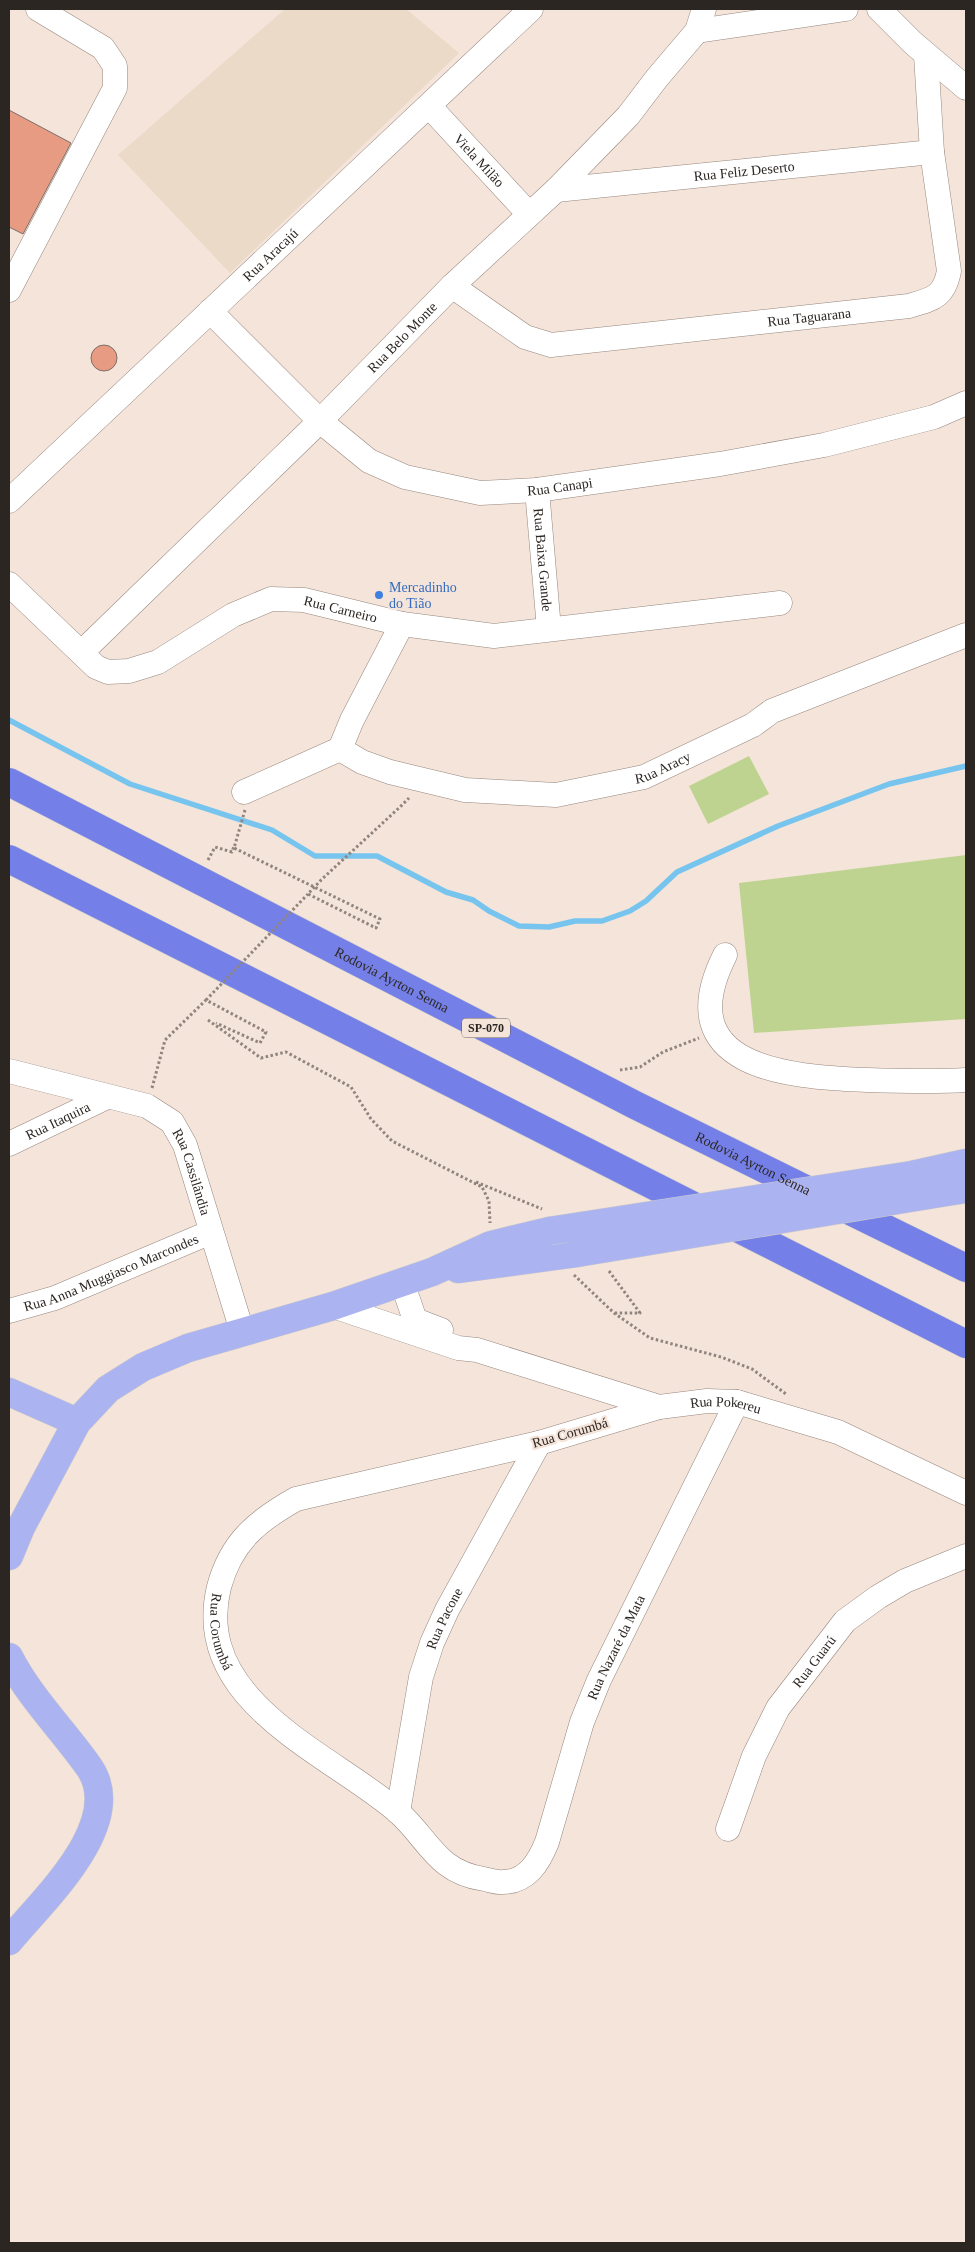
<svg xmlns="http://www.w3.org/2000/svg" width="975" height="2252" viewBox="0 0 975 2252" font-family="'Times New Roman',serif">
  <rect width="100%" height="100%" fill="#f4e4da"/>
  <path fill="#ecdac9" d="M285 9H406L459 53 230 273 118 155Z"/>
  <path fill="#bfd391" d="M749 756 769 794 708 824 689 786Z
    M966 855V1019L754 1033 739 883Z"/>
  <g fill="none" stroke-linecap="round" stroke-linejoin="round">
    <path stroke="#77c5ee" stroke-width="5.5" d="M9 720 130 784 272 830 315 856H377L446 892 473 900 489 911 519 926 549 927 575 921H602L630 911 646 901 677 872 778 826 889 784 966 766"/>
  </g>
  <path fill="#e69b82" stroke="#7e6e68" d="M9 110 71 143 23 234 9 227Z
    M91 358a13 13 0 1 1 26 0a13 13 0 1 1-26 0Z"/>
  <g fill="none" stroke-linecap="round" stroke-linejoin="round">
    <g stroke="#96877e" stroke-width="25">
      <g id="minor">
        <path d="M879 9 913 43 966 88"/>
        <path d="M697 31 846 9"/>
        <path id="s1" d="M429 106 529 214"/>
        <path id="s2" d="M556 190 932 152"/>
        <path id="s3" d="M452 286 525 337 551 345 909 306C933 299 944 297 949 271L932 152 926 55"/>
        <path d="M9 290 115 88V66L103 48 38 9"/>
        <path id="s4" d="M210 311 320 421 369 461 405 477 480 493 537 490 720 464 824 445 934 417 966 403"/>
        <path id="s5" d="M537 490 549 629"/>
        <path id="s6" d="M9 501 531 9"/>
        <path id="s7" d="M9 584 96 667 108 672 129 671 158 662 233 615 271 599 304 600 402 624 494 636 780 603"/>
        <path id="s8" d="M82 652 320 421 452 286 556 190 628 116 657 78 697 31 704 9"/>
        <path id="s9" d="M340 749 362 762 390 772 465 790 556 795 644 777 753 725 772 711 966 635"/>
        <path d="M244 792 340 749 352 720 402 624"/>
        <path d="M725 955C668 1068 788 1077 867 1080 900 1081 933 1082 966 1080"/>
        <path id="s10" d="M9 1071 147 1106 172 1122 185 1145 242 1331"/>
        <path id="s11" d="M9 1144 107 1097"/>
        <path d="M402 1282 415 1320 441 1330"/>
        <path id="s12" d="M333 1306 458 1348 477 1350 659 1407 707 1401 737 1402 838 1432 966 1493"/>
        <path id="s13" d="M9 1311 55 1298 211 1232"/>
        <path id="s14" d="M659 1407 539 1443 296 1499C257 1521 231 1542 219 1587 191 1701 328 1752 397 1811 429 1839 436 1872 484 1879 490 1880 497 1883 503 1882 527 1882 539 1862 547 1842L582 1722 599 1680 737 1402"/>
        <path id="s15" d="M398 1812 421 1677 432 1643 447 1610 539 1443"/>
        <path id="s16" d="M728 1829 754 1756 778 1708 845 1621 878 1597 905 1581 966 1556"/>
      </g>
    </g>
    <g stroke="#cccbca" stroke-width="29">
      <path id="major" d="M912 1175 966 1163
        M928 1195 966 1189
        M458 1269 577 1253
        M9 1392 77 1422
        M9 1556 21 1527 77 1422 108 1389 143 1367 188 1348 333 1306 432 1272 491 1245 549 1231
        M9 1657C30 1698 63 1730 89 1767 128 1823 42 1901 9 1941"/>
    </g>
    <g stroke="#cccbca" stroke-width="29">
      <g id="highway">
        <path id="s17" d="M9 782 635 1105 966 1268"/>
        <path d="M9 859 966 1344"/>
      </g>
    </g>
    <path stroke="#90857e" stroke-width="3" stroke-dasharray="2.5 2.5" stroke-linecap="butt" d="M245 810 234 848 380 919 376 928 308 894C312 889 317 885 321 880L400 807 409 798
      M208 860 215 847 232 852 234 846
      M208 1020 261 1058 286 1052 351 1087 371 1119 392 1141 482 1187 489 1201 490 1223
      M620 1070 640 1067 663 1052 699 1038
      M152 1088 165 1040 206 1000 266 1032 260 1043 216 1023
      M476 1182 542 1209
      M609 1271 640 1313H615
      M574 1275 614 1313 650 1338 721 1357 752 1369 786 1394"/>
    <use href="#minor" stroke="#fff" stroke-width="24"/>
    <use href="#major" stroke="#acb3f1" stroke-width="28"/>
    <use href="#highway" stroke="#7480e7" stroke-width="28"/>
    <g stroke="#cccbca" stroke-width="29" stroke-linecap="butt">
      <path id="major-bridge" d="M549 1231 912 1175
        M577 1253 928 1195"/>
    </g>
    <path stroke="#90857e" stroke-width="3" stroke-dasharray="2.5 2.5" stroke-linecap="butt" d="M206 1000 308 894"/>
    <use href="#major-bridge" stroke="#acb3f1" stroke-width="28"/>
  </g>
  <circle fill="#3f7fe0" stroke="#f4e4da" stroke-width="2" cx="379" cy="595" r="5"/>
  <g text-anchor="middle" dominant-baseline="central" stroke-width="4.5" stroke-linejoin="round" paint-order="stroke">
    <rect fill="#f4e4da" stroke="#685f5a" stroke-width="1" x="462" y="1018.5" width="48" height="19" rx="4"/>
    <g font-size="12" font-weight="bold" fill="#2c2623">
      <text x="486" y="1028">SP-070</text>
    </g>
    <g font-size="14" fill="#2c2623" stroke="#f4e4da">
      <text stroke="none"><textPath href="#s1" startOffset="74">Viela Milão</textPath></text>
      <text stroke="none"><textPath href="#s2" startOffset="189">Rua Feliz Deserto</textPath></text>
      <text stroke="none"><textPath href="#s6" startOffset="359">Rua Aracajú</textPath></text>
      <text stroke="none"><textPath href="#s3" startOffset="376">Rua Taguarana</textPath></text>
      <text stroke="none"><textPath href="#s8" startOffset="449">Rua Belo Monte</textPath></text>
      <text stroke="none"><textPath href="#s4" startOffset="415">Rua Canapi</textPath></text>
      <text stroke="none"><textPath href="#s5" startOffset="70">Rua Baixa Grande</textPath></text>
      <text stroke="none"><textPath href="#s7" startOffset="385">Rua Carneiro</textPath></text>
      <text stroke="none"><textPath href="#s9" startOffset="334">Rua Aracy</textPath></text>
      <text stroke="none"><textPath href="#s17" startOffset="431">Rodovia Ayrton Senna</textPath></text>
      <text stroke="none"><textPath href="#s11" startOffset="54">Rua Itaquira</textPath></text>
      <text stroke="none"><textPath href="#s17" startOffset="836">Rodovia Ayrton Senna</textPath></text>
      <text stroke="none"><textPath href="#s10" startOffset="226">Rua Cassilândia</textPath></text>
      <text stroke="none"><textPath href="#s13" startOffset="109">Rua Anna Muggiasco Marcondes</textPath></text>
      <text stroke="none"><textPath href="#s12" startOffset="409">Rua Pokereu</textPath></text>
      <text transform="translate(570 1433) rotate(-16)">Rua Corumbá</text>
      <text stroke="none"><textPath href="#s15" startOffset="200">Rua Pacone</textPath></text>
      <text stroke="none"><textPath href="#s14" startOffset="541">Rua Corumbá</textPath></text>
      <text stroke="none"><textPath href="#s14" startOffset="1205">Rua Nazaré da Mata</textPath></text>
      <text stroke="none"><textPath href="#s16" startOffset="190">Rua Guarú</textPath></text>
    </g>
    <g font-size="14" fill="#366cbe" stroke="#f4e4da" text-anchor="start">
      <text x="389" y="587">Mercadinho<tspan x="389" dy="16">do Tião</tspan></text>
    </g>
  </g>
  <rect width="975" height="2252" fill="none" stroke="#2c2623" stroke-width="20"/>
</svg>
